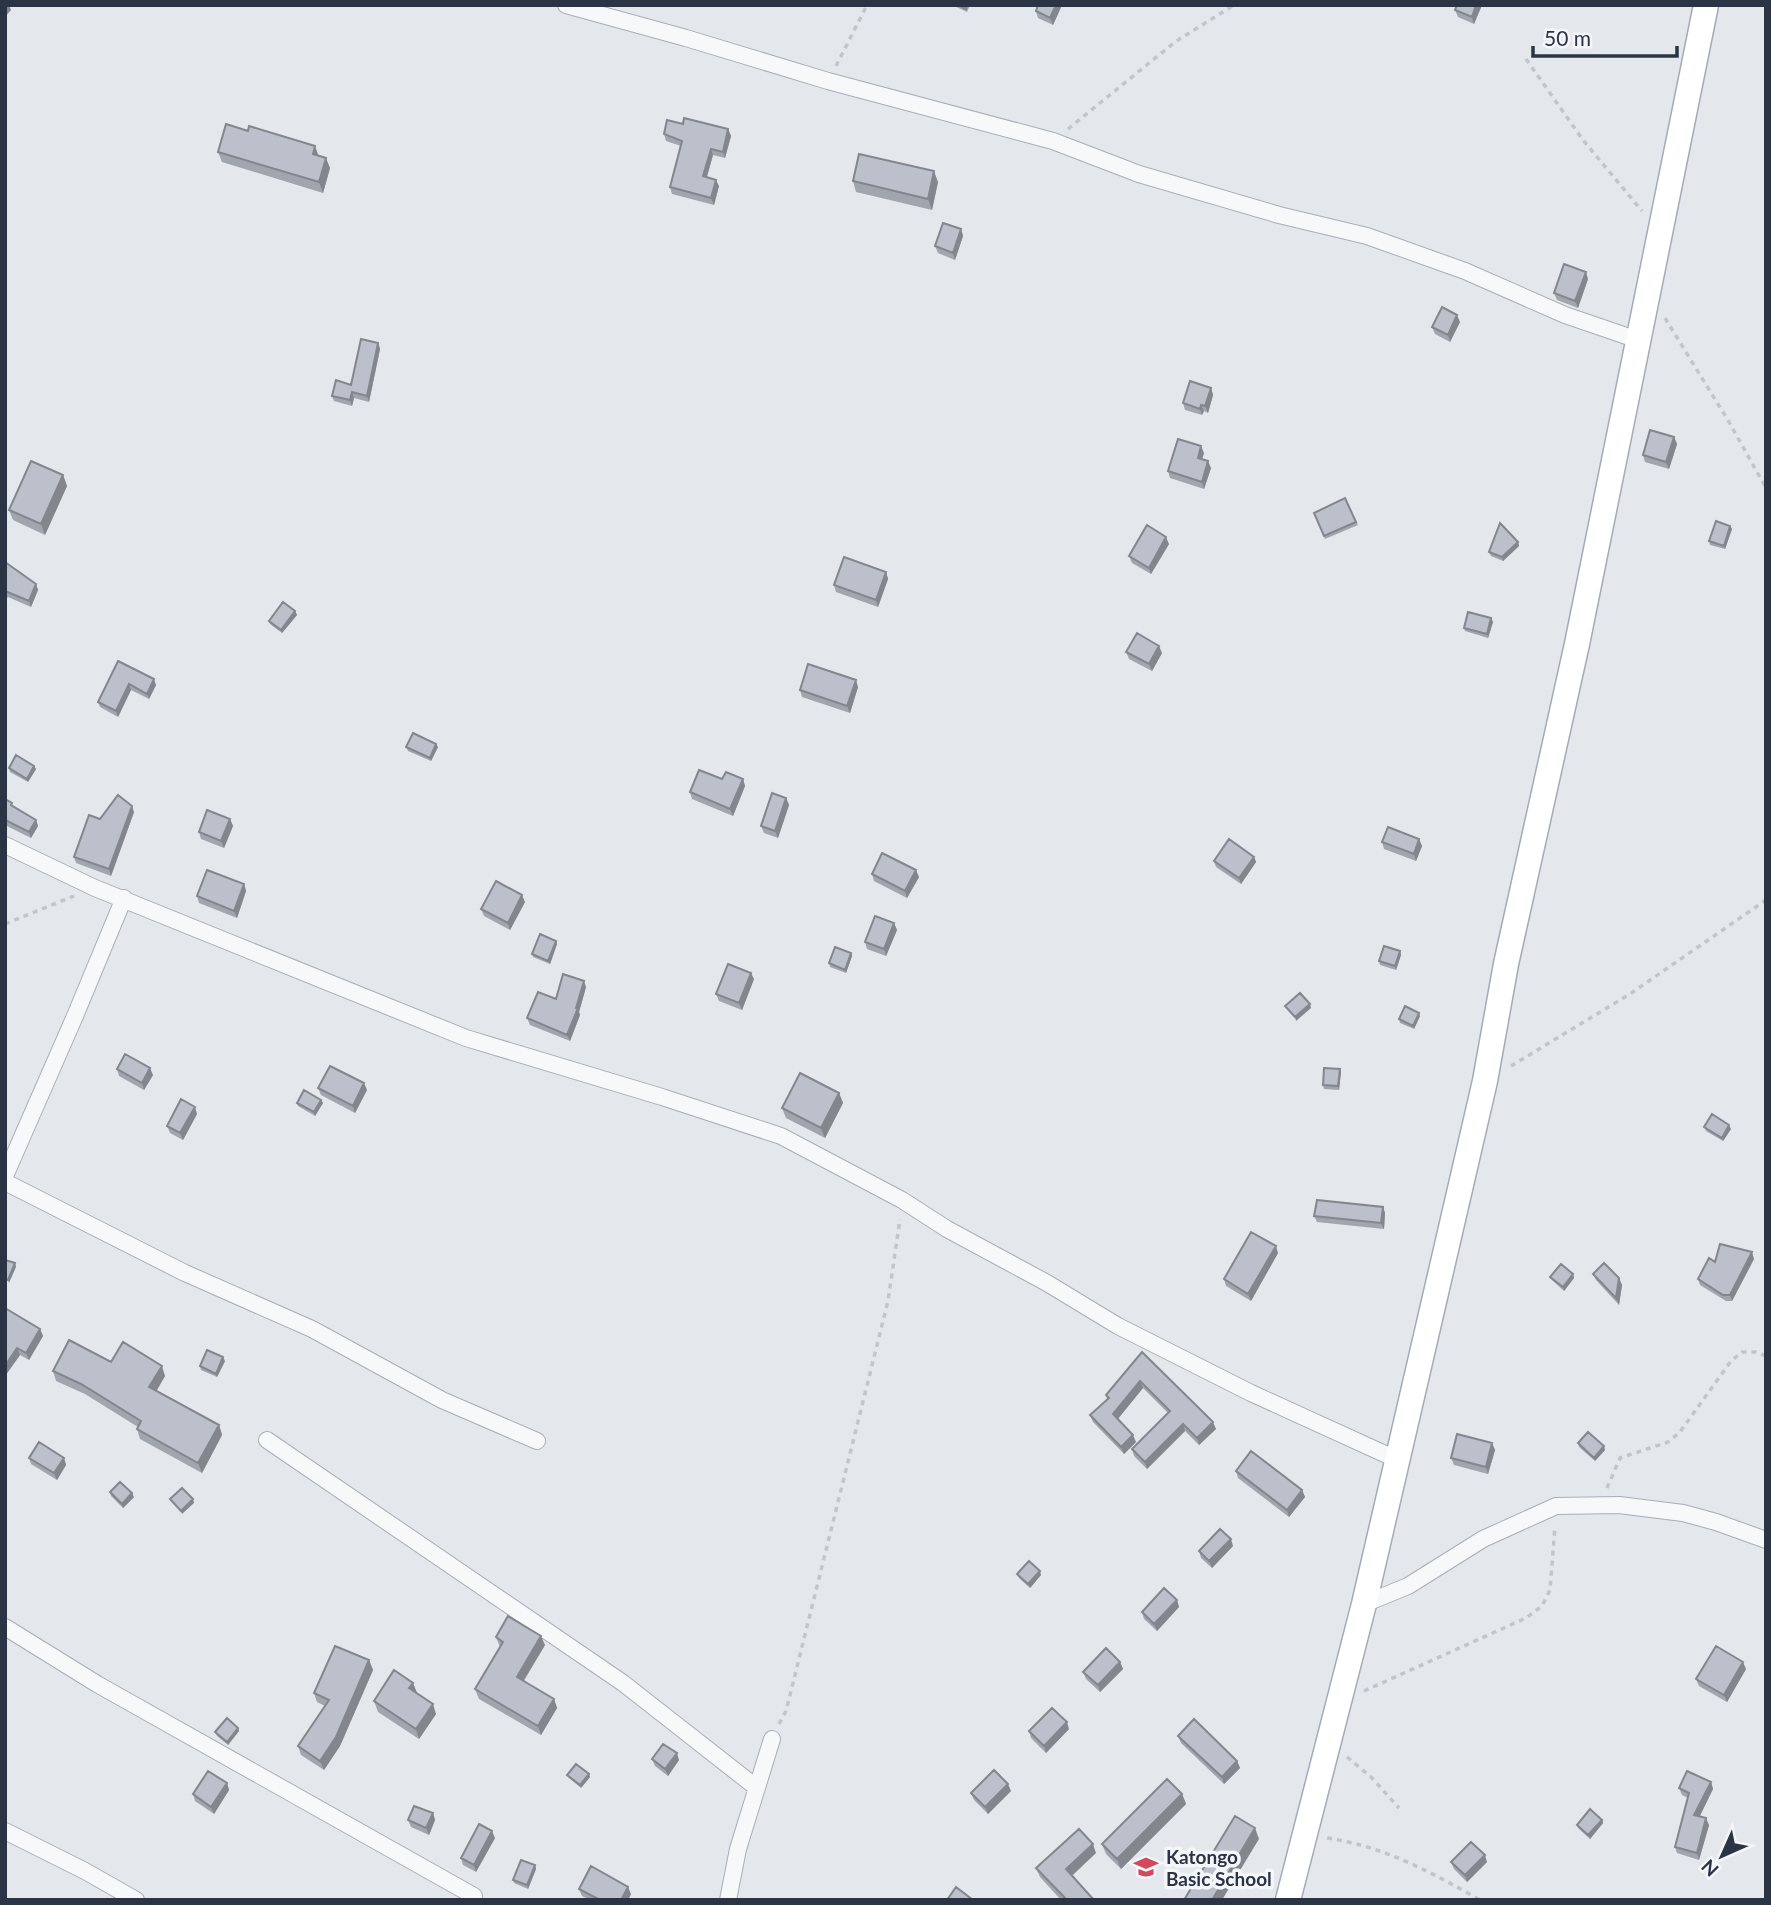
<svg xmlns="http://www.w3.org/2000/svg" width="1771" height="1905" viewBox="0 0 1771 1905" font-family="Lato,sans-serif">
  <rect width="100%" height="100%" fill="#e4e7ec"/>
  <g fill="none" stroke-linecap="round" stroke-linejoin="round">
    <g stroke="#a9aeb7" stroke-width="18">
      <path id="minor" d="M566 5 686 38 828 81 1053 141 1139 174 1279 215 1367 236 1465 271 1565 315 1638 340
        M5 845 95 888 466 1038 662 1097 781 1136 902 1200 947 1229 1047 1283 1118 1326 1251 1393 1398 1460
        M5 1176 75 1016 124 898
        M5 1182 185 1273 312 1329 442 1400 537 1441
        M267 1440 623 1683 757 1788
        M1364 1604 1408 1586 1483 1539 1556 1506 1619 1505 1683 1513 1716 1522 1766 1540
        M5 1627 97 1684 474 1896 472 1900
        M5 1831 85 1871 136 1900
        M728 1900 738 1849 772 1739"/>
    </g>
    <g stroke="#a3abb8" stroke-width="27">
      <path id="primary" d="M1288 1900 1364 1604 1485 1081 1506 964 1577 644 1706 5"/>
    </g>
    <path stroke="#c2c5cb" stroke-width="3.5" stroke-dasharray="5 5" stroke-linecap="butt" d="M1526 59 1583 140 1642 211
      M836 66 867 5
      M1068 129 1175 42 1234 5
      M1665 318 1729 422 1766 488
      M5 924 74 896
      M1511 1066 1630 994 1766 900
      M1607 1488 1620 1458 1668 1442 1680 1432 1731 1361 1742 1352H1756L1766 1356
      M1364 1691 1526 1618 1542 1606 1550 1590 1555 1526
      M779 1724 786 1711 888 1301 900 1219
      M1347 1757 1371 1777 1399 1808
      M1327 1838C1383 1846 1431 1872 1480 1900
      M1579 1900H1637"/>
    <use href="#minor" stroke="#f7f8fa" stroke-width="16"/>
    <use href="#primary" stroke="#fff" stroke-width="24"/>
  </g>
  <path fill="#a1a5ae" d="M952 5H970L967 12Z
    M1038 5H1062L1053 25 1038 18 1036 11Z
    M1482 5 1474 24 1458 17 1455 10Z
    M683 124 728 129 731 136 725 158 713 155 707 177 719 186 714 205 672 194 670 187 681 146 666 141 664 134Z
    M218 152 318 155 330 168 323 193 222 162Z
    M853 181 938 182 932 210 856 192Z
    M961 229 963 236 955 260 938 253 935 246Z
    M1588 279 1578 308 1557 300 1554 293Z
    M1460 322 1450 342 1435 334 1432 327Z
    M378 343 380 349 369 402 354 398 352 406 334 401 332 396 351 385Z
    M1211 388 1213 395 1208 413 1204 411 1202 415 1185 410 1183 403Z
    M1674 437 1677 444 1669 469 1645 462 1643 455Z
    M1204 453 1202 459 1211 468 1204 489 1170 478 1168 471Z
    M63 475 67 486 45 535 13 520 9 510Z
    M1345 498 1358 525 1325 539 1314 513Z
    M1730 526 1732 529 1725 549 1710 545 1709 541Z
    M1518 542 1519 546 1503 561 1491 556 1489 552Z
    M1169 544 1151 574 1132 563 1129 556Z
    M5 562 36 584 38 590 31 607 8 597 5 600Z
    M886 572 888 579 878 607 836 592 834 585Z
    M295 611 297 615 282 633 270 624 269 621Z
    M1491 618 1493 622 1488 638 1465 631 1464 628Z
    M1126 652 1162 653 1152 671 1129 659Z
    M118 661 156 685 149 699 131 690 118 717 100 707 98 702Z
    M858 687 850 713 802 697 800 690Z
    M406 747H438L431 761 408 751Z
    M34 766 36 769 28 782 10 772 9 768Z
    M743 779 745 786 733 816 692 799 690 792Z
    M786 798 789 805 778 838 764 833 761 826Z
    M5 799 13 807 36 820 38 826 31 838 5 825Z
    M134 812 111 876 76 863 74 857 100 819Z
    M230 819 233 826 224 848 201 839 199 832Z
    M1419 839 1422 846 1416 861 1384 849 1382 842Z
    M1254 857 1256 862 1241 884 1216 867 1214 861Z
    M872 874 919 877 907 898 874 881Z
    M244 884 246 891 237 918 199 903 197 896Z
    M525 902 510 930 484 916 481 909Z
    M894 923 897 930 886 956 867 949 865 942Z
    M556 941 557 944 550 964 533 957 532 954Z
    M1400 951 1401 955 1396 970 1380 965 1379 961Z
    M851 953 852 956 846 973 830 967 829 963Z
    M754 979 742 1010 719 1001 716 994Z
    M586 987 579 1012 580 1015 570 1041 530 1025 527 1018 556 999Z
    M1420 1016 1414 1029 1400 1023 1399 1019Z
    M117 1069 153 1075 144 1090 119 1076Z
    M1340 1069 1341 1072 1339 1090 1324 1089 1323 1085Z
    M318 1088 367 1090 355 1113 321 1095Z
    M839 1093 843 1103 825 1138 786 1118 782 1108Z
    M321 1100 323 1103 315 1116 298 1106 297 1103Z
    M197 1114 183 1140 170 1133 167 1126Z
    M1704 1127 1731 1129 1723 1141 1706 1131Z
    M1383 1207 1385 1213 1384 1229 1317 1222 1314 1216Z
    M1278 1253 1251 1301 1226 1286 1224 1279Z
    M1754 1259 1732 1301H1726L1700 1285 1698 1279 1715 1262Z
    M1573 1274 1574 1278 1564 1291 1552 1280 1550 1277Z
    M1593 1274 1619 1278 1622 1285 1619 1305 1596 1280Z
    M5 1308 40 1329 43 1336 29 1360 20 1355 5 1376Z
    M1142 1352 1216 1429 1199 1445 1185 1431 1147 1469 1134 1456 1132 1449 1168 1413 1143 1388 1118 1419 1136 1442 1124 1454 1093 1422 1090 1415 1107 1399 1106 1395Z
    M225 1361 217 1377 201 1370 200 1366Z
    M111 1362 165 1376 156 1391 219 1425 222 1435 202 1473 140 1439 137 1429 138 1427 85 1394 56 1381 53 1371Z
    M1492 1443 1495 1450 1488 1474 1454 1465 1451 1458Z
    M1578 1443 1605 1450 1595 1461 1579 1447Z
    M29 1458H64L66 1465 57 1480 31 1464Z
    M1236 1471 1302 1490 1305 1497 1289 1517 1238 1478Z
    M110 1492 134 1497 123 1508 111 1496Z
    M1233 1546 1212 1568 1201 1558 1199 1551Z
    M1017 1574 1041 1575 1030 1588 1019 1578Z
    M1177 1600 1179 1607 1157 1631 1144 1619 1142 1612Z
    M496 1637 545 1645 524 1681 554 1699 557 1708 541 1735 479 1699 475 1689 500 1647Z
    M369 1660 373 1670 340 1746 324 1770 301 1755 298 1746 325 1706 317 1702 314 1693Z
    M1120 1662 1123 1669 1100 1692 1086 1679 1083 1672Z
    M1746 1669 1727 1702 1699 1686 1696 1679Z
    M413 1683 417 1693 436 1714 419 1739 378 1712 374 1701Z
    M238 1728 239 1731 228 1745 217 1736 215 1732Z
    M1069 1729 1046 1753 1031 1738 1029 1731Z
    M1178 1736 1237 1761 1240 1768 1224 1784 1181 1743Z
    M652 1759 679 1760 668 1776 655 1766Z
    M567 1775 590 1777 581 1788 569 1778Z
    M1711 1782 1713 1789 1699 1817 1709 1825 1699 1860 1677 1853 1675 1847 1688 1798 1682 1795 1679 1788Z
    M227 1783 229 1790 214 1814 195 1801 193 1794Z
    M1011 1791 988 1814 974 1800 971 1793Z
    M1182 1794 1186 1804 1121 1869 1106 1854 1102 1844Z
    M433 1813 435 1820 429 1835 411 1827 408 1820Z
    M1602 1820 1603 1823 1590 1839 1578 1828 1577 1825Z
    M495 1838 476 1872 463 1865 461 1858Z
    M1096 1853 1072 1876 1094 1900H1061L1040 1877 1036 1868Z
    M1451 1862H1487L1467 1882 1454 1869Z
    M535 1865 536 1869 528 1889 514 1883 513 1880Z
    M579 1889 631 1894 628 1900H590L582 1896Z"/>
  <path fill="#83868d" d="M6 5H9L11 10 5 17V7Z
    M1056 5H1062L1053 25 1050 18Z
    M1476 5H1482L1474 24 1472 17Z
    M728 129 731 136 725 158 723 152Z
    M315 146 319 157 313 154Z
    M711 149 713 155 705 183 703 176Z
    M326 158 330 168 323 193 319 182Z
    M934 171 938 182 932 210 928 199Z
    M716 180 719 186 714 205 711 198Z
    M961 229 963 236 955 260 953 253Z
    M1586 272 1588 279 1578 308 1575 301Z
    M1457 315 1460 322 1450 342 1448 335Z
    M378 343 380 349 369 402 367 396Z
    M1211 388 1213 395 1208 413 1205 406Z
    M352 392 354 398 352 406 350 400Z
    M1201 405 1204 411 1202 415 1200 409Z
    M1674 437 1677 444 1669 469 1666 462Z
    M1201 446 1204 453 1200 465 1198 458Z
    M1208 461 1211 468 1204 489 1202 482Z
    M63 475 67 486 45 535 41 524Z
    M1730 526 1732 529 1725 549 1724 546Z
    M1166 537 1169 544 1151 574 1149 568Z
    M1518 542 1519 546 1503 561 1502 557Z
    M886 572 888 579 878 607 876 600Z
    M36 584 38 590 31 607 29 601Z
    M295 611 297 615 282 633 281 630Z
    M1491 618 1493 622 1488 638 1487 634Z
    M1159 646 1162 653 1152 671 1149 664Z
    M154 679 156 685 149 699 147 694Z
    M856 680 858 687 850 713 847 706Z
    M129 684 131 690 118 717 116 711Z
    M436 744 438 747 431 761 430 758Z
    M34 766 36 769 28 782 27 779Z
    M743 779 745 786 733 816 730 809Z
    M786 798 789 805 778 838 775 831Z
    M132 806 134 812 111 876 109 869Z
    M230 819 233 826 224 848 221 841Z
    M36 820 38 826 31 838 29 832Z
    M1419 839 1422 846 1416 861 1414 854Z
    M1254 857 1256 862 1241 884 1239 878Z
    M916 870 919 877 907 898 905 891Z
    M244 884 246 891 237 918 234 911Z
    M522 895 525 902 510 930 508 923Z
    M894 923 897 930 886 956 884 949Z
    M556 941 557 944 550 964 548 961Z
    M1400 951 1401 955 1396 970 1395 966Z
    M851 953 852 956 846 973 845 970Z
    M751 973 754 979 742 1010 739 1003Z
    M584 981 586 987 579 1012 580 1015 570 1041 567 1035Z
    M1310 1004 1311 1008 1296 1021 1295 1017Z
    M1419 1013 1420 1016 1414 1029 1413 1026Z
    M150 1068 153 1075 144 1090 142 1083Z
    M1340 1069 1341 1072 1339 1090 1338 1086Z
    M364 1083 367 1090 355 1113 353 1106Z
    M839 1093 843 1103 825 1138 821 1128Z
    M321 1100 323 1103 315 1116 314 1112Z
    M195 1107 197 1114 183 1140 180 1133Z
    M1729 1125 1731 1129 1723 1141 1722 1138Z
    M1383 1207 1385 1213 1384 1229 1381 1223Z
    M1276 1246 1278 1253 1251 1301 1248 1294Z
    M1752 1252 1754 1259 1732 1301 1730 1295Z
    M15 1263 16 1267 9 1283 8 1280Z
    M1573 1274 1574 1278 1564 1291 1563 1287Z
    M1619 1278 1622 1285 1619 1305 1616 1298Z
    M40 1329 43 1336 29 1360 26 1353Z
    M17 1348 20 1355 5 1376V1366Z
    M223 1357 225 1361 217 1377 216 1374Z
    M162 1366 165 1376 153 1397 149 1387Z
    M1140 1381 1143 1388 1116 1421 1113 1414Z
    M1213 1422 1216 1429 1199 1445 1197 1438Z
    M1183 1424 1185 1431 1147 1469 1145 1462Z
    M219 1425 222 1435 202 1473 198 1463Z
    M1133 1435 1136 1442 1124 1454 1121 1447Z
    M1492 1443 1495 1450 1488 1474 1486 1467Z
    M1604 1446 1605 1450 1595 1461 1594 1458Z
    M64 1458 66 1465 57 1480 54 1473Z
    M1302 1490 1305 1497 1289 1517 1287 1510Z
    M132 1493 134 1497 123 1508 122 1504Z
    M193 1499 194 1503 182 1514 181 1511Z
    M1231 1539 1233 1546 1212 1568 1209 1561Z
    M1040 1571 1041 1575 1030 1588 1028 1584Z
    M1177 1600 1179 1607 1157 1631 1154 1624Z
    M541 1636 545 1645 520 1686 517 1677Z
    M369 1660 373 1670 340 1746 324 1770 320 1761Z
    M1120 1662 1123 1669 1100 1692 1098 1685Z
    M1743 1662 1746 1669 1727 1702 1724 1695Z
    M413 1683 417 1693 409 1688Z
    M554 1699 557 1708 541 1735 538 1726Z
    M433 1704 436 1714 419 1739 416 1729Z
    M1067 1722 1069 1729 1046 1753 1044 1746Z
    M238 1728 239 1731 228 1745 227 1742Z
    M677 1753 679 1760 668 1776 665 1769Z
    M1237 1761 1240 1768 1224 1784 1222 1777Z
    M589 1774 590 1777 581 1788 580 1785Z
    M1711 1782 1713 1789 1697 1822 1694 1815Z
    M227 1783 229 1790 214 1814 211 1807Z
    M1008 1784 1011 1791 988 1814 985 1807Z
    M1182 1794 1186 1804 1121 1869 1117 1859Z
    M433 1813 435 1820 429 1835 426 1828Z
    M1706 1818 1709 1825 1699 1860 1697 1853Z
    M1602 1820 1603 1823 1590 1839 1588 1835Z
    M1255 1828 1259 1839 1222 1900H1212Z
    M492 1831 495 1838 476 1872 474 1865Z
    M1093 1844 1096 1853 1069 1878 1066 1869Z
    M1485 1855 1487 1862 1467 1882 1465 1875Z
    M535 1865 536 1869 528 1889 527 1885Z
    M628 1887 631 1894 628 1900H621Z"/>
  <path fill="#bbc0ca" stroke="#83868d" stroke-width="2" d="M958 5H967L966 9Z
    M1038 5H1056L1050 18 1036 11Z
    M1457 5H1476L1472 17 1455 10Z
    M684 118 728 129 723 152 711 149 703 176 716 180 711 198 670 187 682 141 664 134 667 120 683 124Z
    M226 124 248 131 249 126 315 146 313 154 326 158 319 182 218 152Z
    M859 154 934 171 928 199 853 181Z
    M943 223 961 229 953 253 935 246Z
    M1564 264 1586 272 1575 301 1554 293Z
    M1442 307 1457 315 1448 335 1432 327Z
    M361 339 378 343 367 396 352 392 350 400 332 396 336 380 351 385Z
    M1190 381 1211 388 1205 406 1201 405 1200 409 1183 403Z
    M1650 430 1674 437 1666 462 1643 455Z
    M1178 439 1201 446 1198 458 1208 461 1202 482 1168 471Z
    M31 461 63 475 41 524 9 510Z
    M1345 498 1356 522 1324 536 1314 513Z
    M1716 521 1730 526 1724 546 1709 541Z
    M1500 523 1518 542 1502 557 1489 552Z
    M1147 525 1166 537 1149 568 1129 556Z
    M844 557 886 572 876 600 834 585Z
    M5 562 36 584 29 601 5 591Z
    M283 602 295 611 281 630 269 621Z
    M1468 612 1491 618 1487 634 1464 628Z
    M1137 633 1159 646 1149 664 1126 652Z
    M118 661 154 679 147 694 129 684 116 711 98 702Z
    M808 664 856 680 847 706 800 690Z
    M413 733 436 744 430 758 406 747Z
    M16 755 34 766 27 779 9 768Z
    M699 770 722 779 726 772 743 779 730 809 690 792Z
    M772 793 786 798 775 831 761 826Z
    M118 795 132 806 109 869 74 857 89 815 100 819Z
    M5 799 12 803 11 805 36 820 29 832 5 820Z
    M207 810 230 819 221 841 199 832Z
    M1388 827 1419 839 1414 854 1382 842Z
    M1229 839 1254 857 1239 878 1214 861Z
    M882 853 916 870 905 891 872 874Z
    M207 870 244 884 234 911 197 896Z
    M496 881 522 895 508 923 481 909Z
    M875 916 894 923 884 949 865 942Z
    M540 934 556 941 548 961 532 954Z
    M1384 946 1400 951 1395 966 1379 961Z
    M835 947 851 953 845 970 829 963Z
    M728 964 751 973 739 1003 716 994Z
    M563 974 584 981 576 1008H578L567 1035 527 1018 538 992 556 999Z
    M1300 993 1310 1004 1295 1017 1285 1006Z
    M1405 1006 1419 1013 1413 1026 1399 1019Z
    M125 1054 150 1068 142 1083 117 1069Z
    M330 1066 364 1083 353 1106 318 1088Z
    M1324 1068 1340 1069 1338 1086 1323 1085Z
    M800 1073 839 1093 821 1128 782 1108Z
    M304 1090 321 1100 314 1112 297 1103Z
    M181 1099 195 1107 180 1133 167 1126Z
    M1712 1114 1729 1125 1722 1138 1704 1127Z
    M1317 1200 1383 1207 1381 1223 1314 1216Z
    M1251 1232 1276 1246 1248 1294 1224 1279Z
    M1720 1244 1752 1252 1730 1295H1723L1698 1279 1709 1258 1715 1262Z
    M5 1260 15 1263 8 1280 5 1279Z
    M1604 1263 1619 1278 1616 1298 1593 1274Z
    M1561 1264 1573 1274 1563 1287 1550 1277Z
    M5 1308 40 1329 26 1353 17 1348 5 1366Z
    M69 1340 111 1362 123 1342 162 1366 149 1387 219 1425 198 1463 137 1429 141 1421 81 1384 53 1371Z
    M207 1350 223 1357 216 1374 200 1366Z
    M1142 1352 1213 1422 1197 1438 1183 1424 1145 1462 1132 1449 1170 1411 1140 1381 1113 1414 1133 1435 1121 1447 1090 1415 1109 1398 1106 1395Z
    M1588 1432 1604 1446 1594 1458 1578 1443Z
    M1457 1434 1492 1443 1486 1467 1451 1458Z
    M39 1442 64 1458 54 1473 29 1458Z
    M1251 1451 1302 1490 1287 1510 1236 1471Z
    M120 1482 132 1493 122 1504 110 1492Z
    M182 1488 193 1499 181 1511 170 1499Z
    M1220 1529 1231 1539 1209 1561 1199 1551Z
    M1029 1561 1040 1571 1028 1584 1017 1574Z
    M1164 1588 1177 1600 1154 1624 1142 1612Z
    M508 1616 541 1636 517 1677 554 1699 538 1726 475 1689 503 1642 496 1637Z
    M335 1646 369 1660 336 1737 320 1761 298 1746 329 1700 314 1693Z
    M1716 1646 1743 1662 1724 1695 1696 1679Z
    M1106 1648 1120 1662 1098 1685 1083 1672Z
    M394 1670 413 1683 409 1688 433 1704 416 1729 374 1701Z
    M1052 1708 1067 1722 1044 1746 1029 1731Z
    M227 1718 238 1728 227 1742 215 1732Z
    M1194 1719 1237 1761 1222 1777 1178 1736Z
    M663 1744 677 1753 665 1769 652 1759Z
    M576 1764 589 1774 580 1785 567 1775Z
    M994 1770 1008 1784 985 1807 971 1793Z
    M208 1771 227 1783 211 1807 193 1794Z
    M1687 1771 1711 1782 1694 1815 1706 1818 1697 1853 1675 1847 1689 1793 1679 1788Z
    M1167 1779 1182 1794 1117 1859 1102 1844Z
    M414 1806 433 1813 426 1828 408 1820Z
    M1590 1809 1602 1820 1588 1835 1577 1825Z
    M1235 1816 1255 1828 1212 1900H1184Z
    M479 1824 492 1831 474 1865 461 1858Z
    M1079 1829 1093 1844 1066 1869 1094 1900H1067L1036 1868Z
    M1471 1842 1485 1855 1465 1875 1451 1862Z
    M521 1860 535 1865 527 1885 513 1880Z
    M591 1866 628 1887 621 1900H600L579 1889Z
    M956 1887 973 1900H947Z"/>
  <defs>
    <g id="school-bare" transform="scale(1.89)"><path d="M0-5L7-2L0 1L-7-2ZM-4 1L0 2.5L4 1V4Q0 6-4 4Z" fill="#d1495b" stroke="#f4f6f9" stroke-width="2.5" paint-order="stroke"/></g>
  </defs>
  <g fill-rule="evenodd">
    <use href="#school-bare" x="1146" y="1867"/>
  </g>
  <g text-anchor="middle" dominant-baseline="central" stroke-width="7" stroke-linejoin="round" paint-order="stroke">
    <g font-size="19" font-weight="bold" fill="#2b3445" stroke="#f4f6f9" text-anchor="start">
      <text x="1166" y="1856">Katongo<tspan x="1166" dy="22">Basic School</tspan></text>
    </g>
  </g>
  <rect width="1771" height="1905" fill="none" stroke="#2b3445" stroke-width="14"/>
  <g transform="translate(1722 1856) rotate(225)" stroke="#f4f6f9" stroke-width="5" paint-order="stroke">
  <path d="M0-5L12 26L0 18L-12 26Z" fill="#2b3445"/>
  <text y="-10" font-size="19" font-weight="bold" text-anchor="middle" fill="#2b3445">N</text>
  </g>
  <path d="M1533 46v10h144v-10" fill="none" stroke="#2b3445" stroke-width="3.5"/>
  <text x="1544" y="46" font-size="21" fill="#2b3445" stroke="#f4f6f9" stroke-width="5" paint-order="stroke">50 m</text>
</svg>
